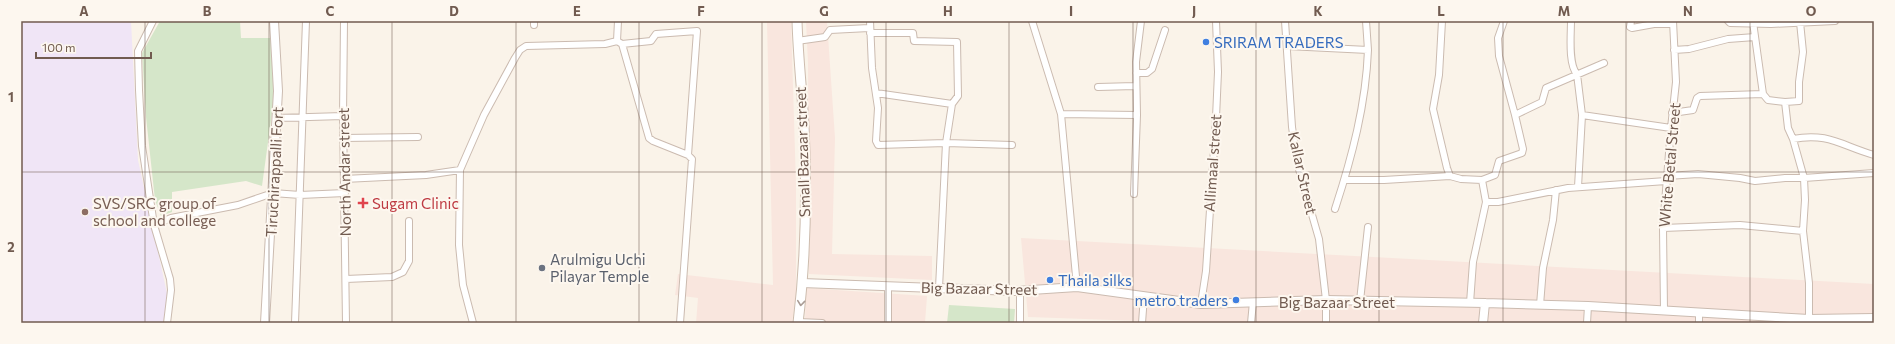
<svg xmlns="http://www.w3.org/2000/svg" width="1895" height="344" viewBox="0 0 1895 344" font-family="Commissioner,sans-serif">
  <rect width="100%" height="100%" fill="#faf3e9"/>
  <path fill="#f9e6de" d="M767 21H791L796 185V293L792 323H696L698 298 675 295 678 274 773 285Z
    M806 21H827L835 138 832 254 932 256V280L809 274 808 63Z
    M1021 238 1874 284V323H1199L1028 317Z
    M806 288 927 296 925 323H805Z"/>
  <path fill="#f0e5f6" d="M21 21H131L138 160 168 298 163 323H21Z"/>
  <path fill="#d5e6c9" d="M160 21H240L241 38H273L275 91 262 186 246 181 172 192V212L161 216 155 200 146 117 142 53Z
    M949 305 1015 309 1014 323H947Z"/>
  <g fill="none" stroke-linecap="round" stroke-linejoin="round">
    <g stroke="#cbbbb0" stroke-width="8">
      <path id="minor" d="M153 21 138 51 139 90 142 146 154 225 170 279 171 290 167 323
        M344 21 343 116 346 323
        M870 21 872 68 878 108 876 141 878 145 946 143 1012 145
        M1032 21 1061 114 1077 287
        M1285 21 1292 127 1298 166 1319 239 1326 300V323
        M1442 21 1439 75 1433 109 1447 168 1450 176 1461 179 1482 180 1486 202 1473 262 1470 303
        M1504 21 1498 38 1499 56 1515 115
        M1571 21C1571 34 1568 65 1577 74L1582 115 1578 187
        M1631 21 1630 27 1632 28 1654 24H1673
        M1728 21 1730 23 1771 24 1835 21
        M534 25V21
        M870 33H913L914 41 957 42 958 96 952 104
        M617 41 622 44 649 138 653 141 688 155 692 159 680 323
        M617 41 618 21
        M797 41 825 37 830 30 869 28
        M622 44 651 41 656 34 697 31 688 155
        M1287 46 1368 50 1366 21
        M1674 50 1689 49 1728 39 1755 37
        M1136 73H1147L1152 69 1165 30
        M1098 87 1135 86
        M876 93 952 104 946 143 939 288
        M1785 102 1799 101V82L1803 52 1800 22
        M1672 113 1693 110 1697 98 1700 96 1763 94
        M1061 114 1137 115
        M1582 115 1671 128
        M276 118 343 116
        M343 138 418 137
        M1793 139C1828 132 1842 146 1874 155
        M1667 176 1698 174 1740 178 1755 181 1785 178H1804L1793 139 1788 128 1785 102 1768 100 1763 94 1753 22
        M344 179 426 175 460 170
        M1345 180H1384L1450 176
        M1482 180 1495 175 1499 161 1522 153 1523 149 1515 115 1542 102 1546 88 1604 63
        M1134 194 1137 115 1136 62 1141 21
        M1486 202H1498L1568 188 1666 181
        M1335 209C1352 157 1366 104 1368 50
        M154 225 171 218 238 205 273 193 300 195 345 193
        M1663 228 1740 225 1803 231
        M346 279 392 277 403 272 409 261V221
        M1020 290V323
        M1360 301 1368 227
        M1201 304 1206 271 1216 118 1218 72 1216 21
        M1540 305 1543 268 1553 220 1556 190
        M1664 310 1663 228 1671 128 1676 82 1673 21
        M1809 319V283L1803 231 1805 200 1804 178 1874 173
        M798 322 822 323
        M295 323 306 21
        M473 323 463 285 459 245 460 170 484 115 515 58 520 50 526 46 605 44 617 41
        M888 323V286
        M1142 323 1144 296
        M1251 323 1253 302
        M1587 323 1588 306
        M1699 323V312"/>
    </g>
    <g stroke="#cbbbb0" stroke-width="10">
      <path id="tertiary" d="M802 283 1015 291 1077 287 1201 304 1326 300 1485 303 1588 306 1809 319 1874 318
        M265 323 278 91 274 21
        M1483 323 1485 303"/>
    </g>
    <g stroke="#cdbcae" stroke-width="11">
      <path id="secondary" d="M797 21C798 56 802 90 804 125 807 190 806 258 798 323"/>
    </g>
    <use href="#minor" stroke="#fff" stroke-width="6"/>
    <use href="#tertiary" stroke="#fff" stroke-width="8"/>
    <use href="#secondary" stroke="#fff" stroke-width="9"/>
  </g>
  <defs><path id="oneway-chevron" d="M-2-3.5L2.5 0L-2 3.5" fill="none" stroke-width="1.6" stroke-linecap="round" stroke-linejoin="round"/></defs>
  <use stroke="#aa9d96" href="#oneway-chevron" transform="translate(801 303) rotate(96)"/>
  <path fill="none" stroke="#715b50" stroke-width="1" stroke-opacity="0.55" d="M145 21V323M269 21V323M392 21V323M516 21V323M639 21V323M762 21V323M886 21V323M1009 21V323M1133 21V323M1256 21V323M1379 21V323M1503 21V323M1626 21V323M1750 21V323M21 172H1874"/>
  <g fill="#3f7fe0" stroke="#fdf7ef" stroke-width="1.5">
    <circle cx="1206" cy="42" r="4"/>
    <circle cx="1050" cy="280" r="4"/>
    <circle cx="1236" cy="300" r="4"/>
  </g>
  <path fill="#e0444e" stroke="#fdf7ef" stroke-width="1.5" d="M361 197h4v4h4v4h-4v4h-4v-4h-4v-4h4z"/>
  <circle fill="#8d6e63" stroke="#fdf7ef" stroke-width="1.5" cx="85" cy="212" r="4"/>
  <circle fill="#6b7280" stroke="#fdf7ef" stroke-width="1.5" cx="542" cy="268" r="4"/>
  <g text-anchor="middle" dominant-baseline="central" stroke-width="4" stroke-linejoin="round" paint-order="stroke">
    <g font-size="15" fill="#366cbe" stroke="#fdf7ef" text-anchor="start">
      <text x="1214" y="42">SRIRAM TRADERS</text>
      <text x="1058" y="280">Thaila silks</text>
      <text x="1228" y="300" text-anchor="end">metro traders</text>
    </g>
    <g font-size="15" fill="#715b50" stroke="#fdf7ef">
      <text transform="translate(802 152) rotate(-92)">Small Bazaar street</text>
      <text transform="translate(1212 163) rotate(-86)">Allimaal street</text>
      <text transform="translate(1669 165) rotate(-85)">White Betal Street</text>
      <text transform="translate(274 172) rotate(-87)">Tiruchirappalli Fort</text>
      <text transform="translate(344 172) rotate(-91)">North Andar street</text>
      <text transform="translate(1303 173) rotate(77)">Kallar Street</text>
      <text transform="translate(979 288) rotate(1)">Big Bazaar Street</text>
      <text x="1337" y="302">Big Bazaar Street</text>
    </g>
    <g font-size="15" fill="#785e54" stroke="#fdf7ef" text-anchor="start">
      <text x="93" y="203">SVS/SRC group of<tspan x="93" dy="17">school and college</tspan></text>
    </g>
    <g font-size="15" fill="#be3a42" stroke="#fdf7ef" text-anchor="start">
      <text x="372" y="203">Sugam Clinic</text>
    </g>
    <g font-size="15" fill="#5b616d" stroke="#fdf7ef" text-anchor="start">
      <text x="550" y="259">Arulmigu Uchi<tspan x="550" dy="17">Pilayar Temple</tspan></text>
    </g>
  </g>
  <rect width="1895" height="344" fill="none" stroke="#fdf7ef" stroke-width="44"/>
  <path d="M36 52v6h115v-6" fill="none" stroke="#715b50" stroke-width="2"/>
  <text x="42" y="52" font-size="12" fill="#715b50" stroke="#fdf7ef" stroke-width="3" paint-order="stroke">100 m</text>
  <rect x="22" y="22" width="1851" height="300" fill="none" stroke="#715b50" stroke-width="1.5"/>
  <g font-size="13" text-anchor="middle" font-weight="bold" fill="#715b50">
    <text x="84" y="16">A</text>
    <text x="207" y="16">B</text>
    <text x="330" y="16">C</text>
    <text x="454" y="16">D</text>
    <text x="577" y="16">E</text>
    <text x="701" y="16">F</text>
    <text x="824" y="16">G</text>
    <text x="948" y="16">H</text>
    <text x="1071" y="16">I</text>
    <text x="1194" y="16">J</text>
    <text x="1318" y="16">K</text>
    <text x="1441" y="16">L</text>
    <text x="1564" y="16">M</text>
    <text x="1688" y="16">N</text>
    <text x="1811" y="16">O</text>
    <text x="11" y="102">1</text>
    <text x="11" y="252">2</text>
  </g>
</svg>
